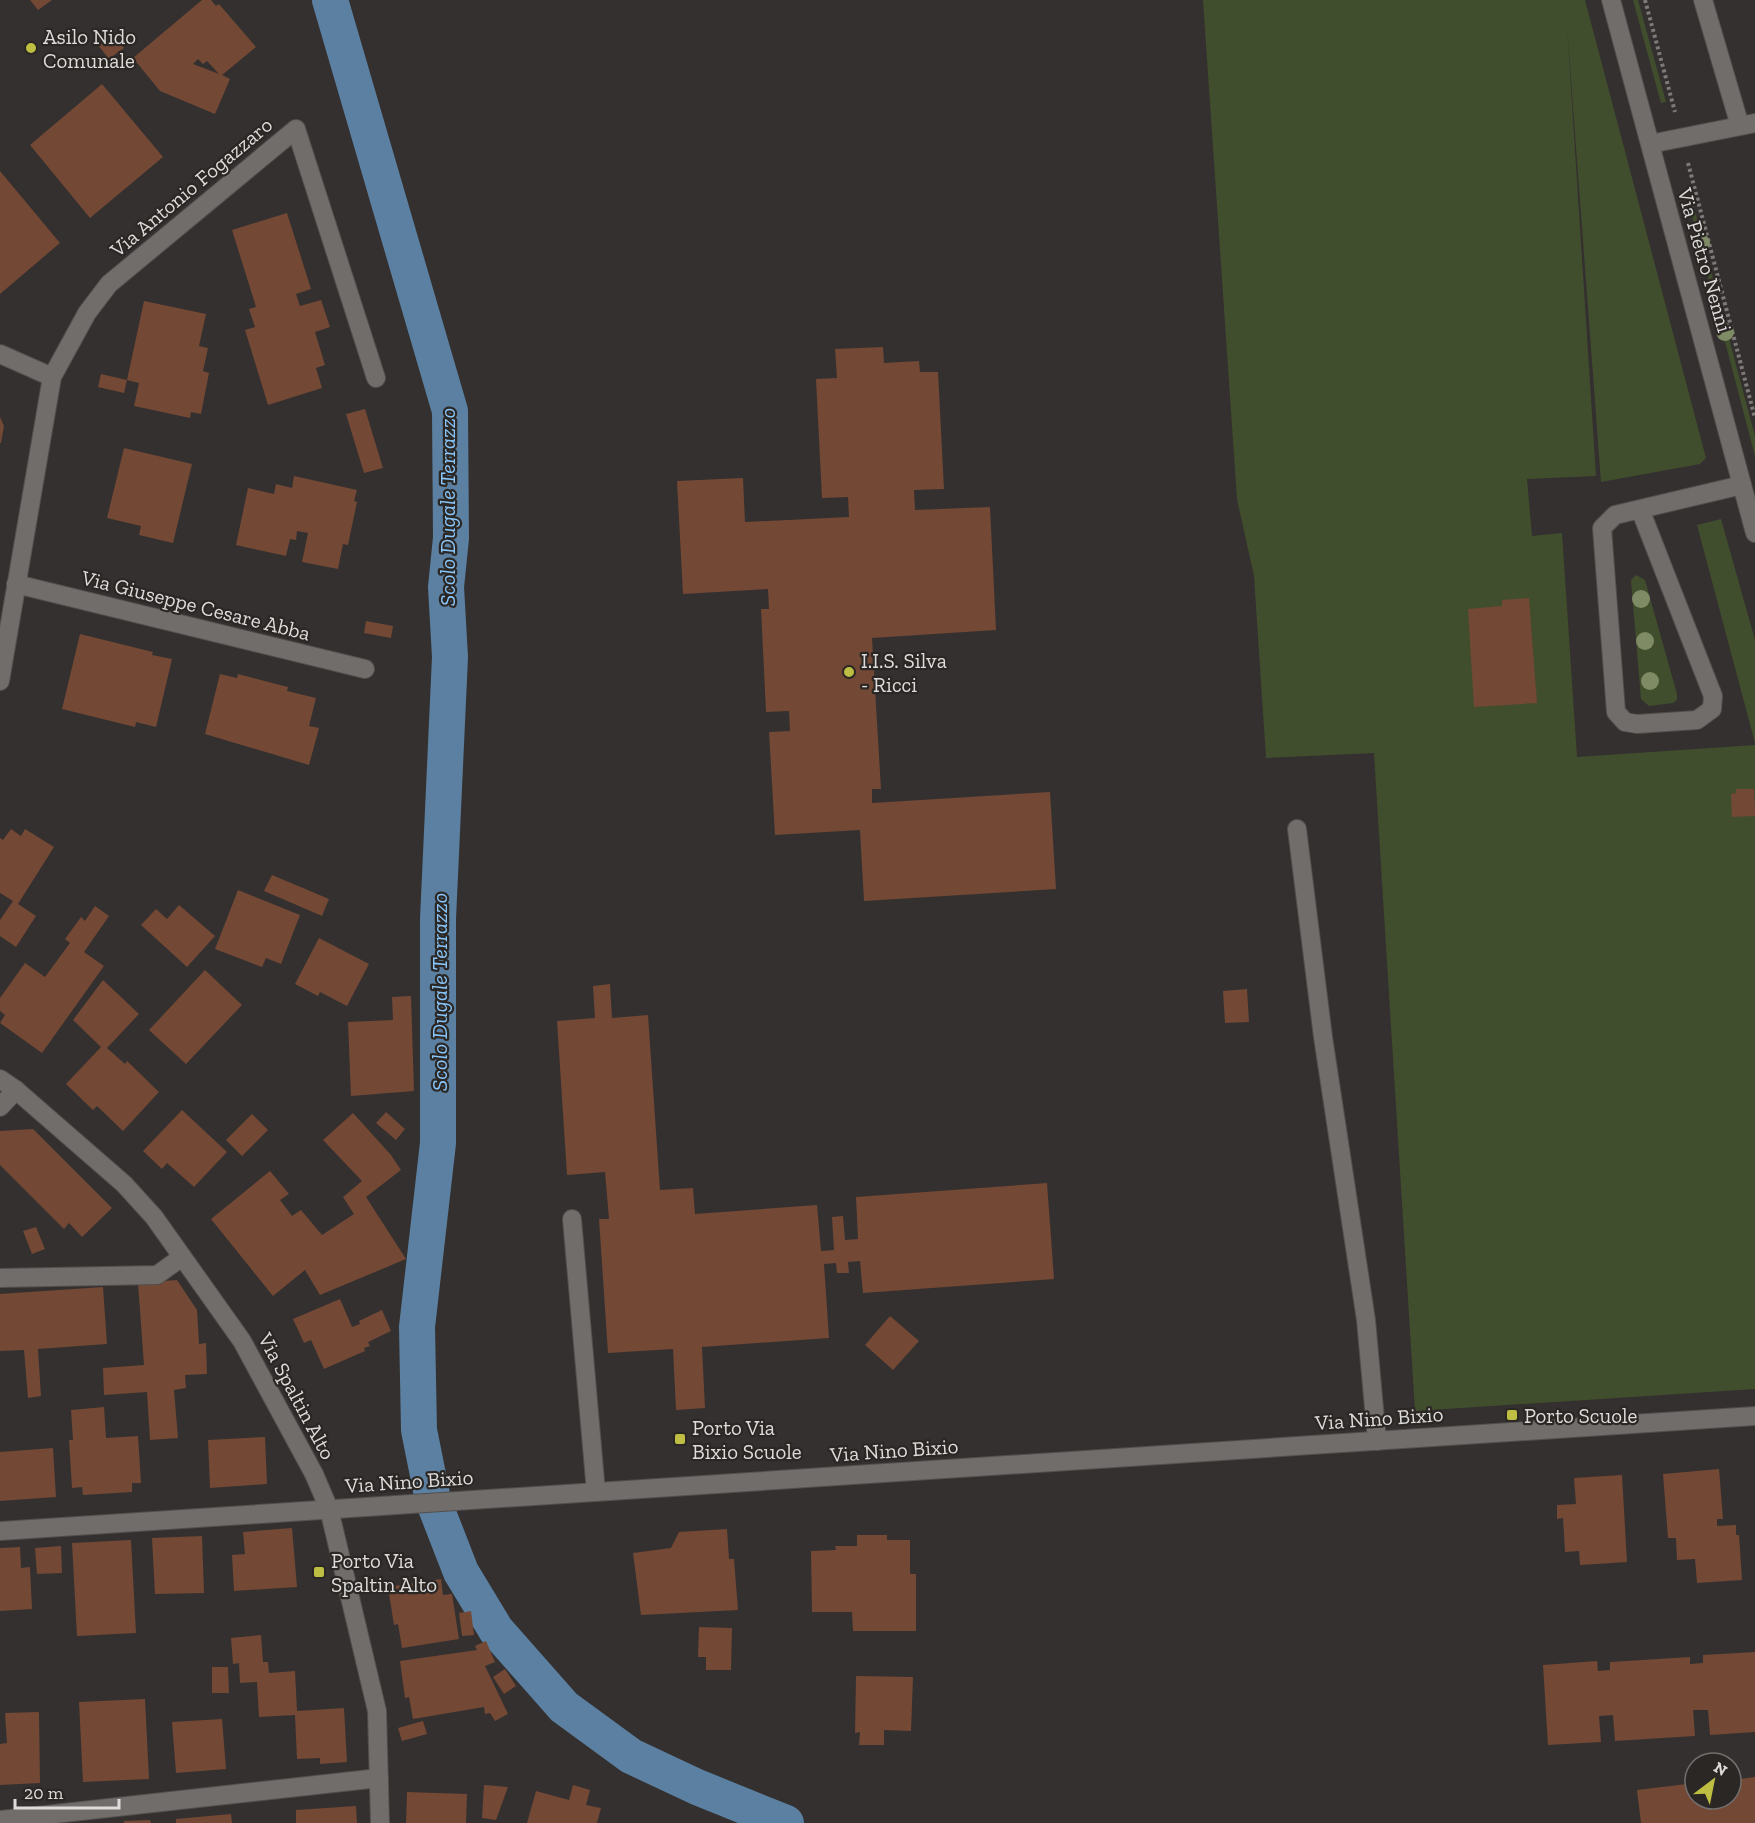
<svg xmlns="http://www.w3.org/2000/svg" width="1755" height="1823" viewBox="0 0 1755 1823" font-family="'Zilla Slab',serif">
  <rect width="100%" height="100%" fill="#34302f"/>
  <path fill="#414e2d" d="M1203 0H1585L1706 458 1700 464 1601 482 1567 26 1596 476 1527 479 1532 536 1562 533 1577 757 1755 745V1389L1415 1411 1374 753 1266 758 1254 576 1237 499Z
    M1633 0H1638L1666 102 1661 103Z
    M1691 196 1755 436V456L1687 197Z
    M1721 519 1755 640V743L1697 525Z
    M1636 575 1645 580 1677 694V700L1673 703 1649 706 1641 699 1631 580Z"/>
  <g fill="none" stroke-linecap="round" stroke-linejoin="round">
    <path stroke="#5b80a1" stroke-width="36" d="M330 0 450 411 451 538 446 587 450 657 438 919V1143L417 1327 419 1430 433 1500 461 1572 496 1630 564 1707 631 1756 697 1787 786 1823"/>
  </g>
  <path fill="#734835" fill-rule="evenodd" d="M30 0H52L38 10Z
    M202 0H211L216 6 219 4 256 47 222 75 230 79 215 114 160 91 133 58ZM198 59 203 64 207 61 219 74 193 64Z
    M108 28 124 48 109 59 93 39Z
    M102 84 163 157 90 218 30 145Z
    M0 171 60 243 0 294Z
    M287 213 311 289 296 294 300 306 321 300 330 327 315 332 325 365 316 368 322 388 268 405 245 330 255 327 249 309 256 307 232 230Z
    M144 301 206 314 199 346 208 348 203 371 209 373 201 414 191 412 190 418 134 406 139 383 127 380 124 393 98 387 101 374 127 380Z
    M883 347 884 363 919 361 920 372H938L944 489 914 490 915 510 990 507 996 630 872 638 881 789H872V803L1050 792 1056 889 864 901 860 830 775 835 769 732 790 731 789 711 766 712 761 609H769L768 589 683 594 677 481 743 478 745 522 849 517 848 497 822 498 816 379 837 378 835 349Z
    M365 409 383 468 364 473 346 414Z
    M0 417 4 426 1 443H0Z
    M124 448 192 464 173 543 139 535 141 526 107 518Z
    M294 476 357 490 354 501 357 502 348 545 343 544 338 569 302 562 308 533 297 531 296 540 290 539 286 556 236 545 248 488 274 494 276 484 292 488Z
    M1529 598 1537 703 1474 707 1468 609 1502 606V600Z
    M366 621 393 626 391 638 364 633Z
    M80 634 153 652 152 655 172 659 156 727 136 722 135 727 62 709Z
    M220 674 237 678 238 674 288 687 287 691 316 698 309 726 319 728 309 765 205 734Z
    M1736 789H1754L1755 816 1732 817 1731 794 1736 793Z
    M11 829 21 836 25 829 54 847 18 904 36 916 16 947 0 936V920L13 901 0 893V838L3 840Z
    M272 875 329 899 322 916 264 891Z
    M238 890 300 915 281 964 266 958 262 967 215 949Z
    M179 905 215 936 187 967 141 925 156 909 167 919Z
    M95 906 109 916 84 952 104 966 42 1053 0 1023 5 1015 0 1011V998L25 963 45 977 70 943 65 939 81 917 85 921Z
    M319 938 369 964 347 1006 320 992 318 996 295 984Z
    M205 970 242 1005 186 1064 149 1030Z
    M103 980 139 1014 107 1048 125 1064 127 1061 159 1092 123 1131 97 1106 93 1110 66 1084 101 1047 73 1020Z
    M610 984 612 1018 648 1015 660 1190 693 1188 695 1214 817 1205 821 1251 834 1250 832 1217 843 1216 845 1240 858 1239 856 1197 1047 1183 1054 1279 863 1293 860 1261 848 1262 849 1273H837L836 1263 824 1264 829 1338 702 1347 705 1408 676 1410 673 1349 608 1353 599 1219H609L605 1172 567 1175 557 1021 595 1018 593 986Z
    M1247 989 1249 1022 1225 1023 1223 991Z
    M411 996 414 1091 351 1096 348 1022 393 1020 392 997Z
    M182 1110 227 1152 194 1187 167 1163 162 1169 143 1151Z
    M386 1112 405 1129 396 1140 376 1123Z
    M353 1113 391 1155 401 1170 366 1197 406 1259 320 1295 305 1270 273 1296 211 1219 270 1171 289 1194 280 1200 292 1216 301 1210 322 1235 354 1214 343 1197 362 1181 323 1140Z
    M252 1114 268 1130 242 1156 226 1140Z
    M33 1129 112 1208 82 1237 69 1223 64 1229 0 1165V1131Z
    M36 1227 45 1249 32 1254 23 1231Z
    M177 1280 197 1310 199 1344 206 1343 207 1374 185 1375 186 1388 174 1390 178 1438 150 1440 147 1392 104 1395 103 1368 144 1365 138 1283Z
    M103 1287 107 1344 38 1349 41 1396 28 1398 24 1350 0 1351V1294Z
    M340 1299 352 1327 360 1324 359 1321 382 1310 391 1331 368 1342 370 1346 364 1348 365 1351 324 1369 311 1340 304 1343 293 1319Z
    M890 1316 919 1341 893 1370 865 1345Z
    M104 1407 106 1438 138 1436 141 1483H132V1492L83 1495 82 1487 72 1488 69 1440H73L71 1410Z
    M265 1437 267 1484 210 1488 208 1440Z
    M53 1448 56 1497 0 1501V1452Z
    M1719 1469 1723 1519H1717V1526L1736 1525V1535H1739L1742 1580 1697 1583 1695 1559 1677 1560 1676 1538H1668L1663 1474Z
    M1622 1475 1627 1562 1580 1565 1579 1551 1565 1552 1563 1518 1557 1519V1505L1576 1504 1574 1478Z
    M292 1528 297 1587 234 1591 232 1555 245 1554 243 1532Z
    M727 1529 729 1559H734L738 1610 641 1615 633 1553 671 1548 679 1532Z
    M857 1535H887V1540H910V1574H916V1631H853L852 1612H812L811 1551 836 1550 835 1546H857Z
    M202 1536 204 1593 155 1594 152 1538Z
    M131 1540 136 1633 77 1636 72 1543Z
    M61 1546 62 1573 37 1574 35 1548Z
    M20 1547 21 1568 30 1567 32 1609 0 1611V1548Z
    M441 1579 443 1595 452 1594 459 1639 402 1648 398 1624 394 1625 388 1587Z
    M471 1611 474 1635 462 1636 459 1613Z
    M699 1627 732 1628 731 1670H706V1657H698Z
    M261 1635 263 1662H268L269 1673 295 1671 297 1711 344 1708 347 1762 320 1764V1758L297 1759 295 1715 259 1717 257 1682 240 1683 239 1663 233 1664 231 1638Z
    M486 1641 495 1662 485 1666 508 1714 495 1721 490 1713 485 1714 484 1707 413 1719 409 1697 405 1698 400 1661 477 1650 475 1646Z
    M1755 1652V1732L1710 1735 1708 1710H1693L1695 1736 1615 1741 1613 1715 1599 1716 1601 1742 1548 1745 1543 1665 1597 1661 1598 1671 1610 1670V1662L1690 1657V1664L1703 1663V1655Z
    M212 1667H228L229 1693H212Z
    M505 1669 516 1686 504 1694 493 1677Z
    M856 1676 913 1677 911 1731 884 1730V1745H859L860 1732 855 1733Z
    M145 1699 149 1779 83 1782 79 1702Z
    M39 1712 40 1783 0 1785V1744L7 1743 5 1713Z
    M222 1719 226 1769 176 1773 172 1722Z
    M423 1721 427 1734 402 1741 398 1728Z
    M1755 1777V1823H1641L1637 1790 1695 1783V1799H1731V1780Z
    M484 1785 508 1787 496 1820 482 1818Z
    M573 1785 590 1790 586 1805 601 1808 597 1823H527L536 1791 569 1800Z
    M407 1792 467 1794 466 1823H406Z
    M356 1806 357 1823H296V1810Z
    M231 1814 232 1823H176V1819Z
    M150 1820 151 1823H124V1821Z"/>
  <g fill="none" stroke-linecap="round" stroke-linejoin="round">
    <g stroke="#524f4e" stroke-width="20">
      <path id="lane" d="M1640 509 1713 696 1712 709 1697 720 1637 724 1625 722 1616 712 1602 528 1615 515 1742 485
        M1297 829 1323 1037 1366 1320 1377 1441
        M572 1219 596 1492"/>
    </g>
    <g stroke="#524f4e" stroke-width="20">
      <path id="street" d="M1611 0 1755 533
        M1703 0 1740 126
        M1650 144 1755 123
        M0 354 52 377
        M16 584 365 669
        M0 681 52 377 87 313 109 284 296 129 376 378
        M0 1107 16 1090
        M0 1278 157 1275 182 1257
        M0 1531 1755 1416
        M0 1820 379 1778"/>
    </g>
    <g stroke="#524f4e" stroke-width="20">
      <path id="secondary" d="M0 1079 16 1090 124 1184 154 1217 242 1341 314 1474 329 1509 377 1711 380 1823"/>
    </g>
    <path stroke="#7d7a79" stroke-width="4" stroke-dasharray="3 3" stroke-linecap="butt" d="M1645 0 1675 112
      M1688 163 1755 418"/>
    <use href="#lane" stroke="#716d6b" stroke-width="18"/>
    <use href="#street" stroke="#716d6b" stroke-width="18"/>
    <use href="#secondary" stroke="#716d6b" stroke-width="18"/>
  </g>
  <g fill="#7e8b64">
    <circle cx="1701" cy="243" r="9"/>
    <circle cx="1725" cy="332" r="9"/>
    <circle cx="1641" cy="599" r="9"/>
    <circle cx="1645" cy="641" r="9"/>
    <circle cx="1650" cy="681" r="9"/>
  </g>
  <g fill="#bebf42" stroke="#2a2725" stroke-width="2">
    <circle cx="31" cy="48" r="6"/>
    <circle cx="849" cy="672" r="6"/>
    <rect x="1506" y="1409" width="12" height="12" rx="3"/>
    <rect x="674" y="1433" width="12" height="12" rx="3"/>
    <rect x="313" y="1566" width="12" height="12" rx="3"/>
  </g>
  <g text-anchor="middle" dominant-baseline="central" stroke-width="4.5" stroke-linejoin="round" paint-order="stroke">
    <g font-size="21" fill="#dedcdb" stroke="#2a2725" text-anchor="start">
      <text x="43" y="36">Asilo Nido<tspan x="43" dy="24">Comunale</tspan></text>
      <text x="861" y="660">I.I.S. Silva<tspan x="861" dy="24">- Ricci</tspan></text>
      <text x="1524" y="1415">Porto Scuole</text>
      <text x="692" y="1427">Porto Via<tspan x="692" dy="24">Bixio Scuole</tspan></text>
      <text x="331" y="1560">Porto Via<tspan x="331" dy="24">Spaltin Alto</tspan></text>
    </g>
    <g font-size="21" fill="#dedcdb" stroke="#2a2725">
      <text transform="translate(191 187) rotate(-40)">Via Antonio Fogazzaro</text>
      <text transform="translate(1705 260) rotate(74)">Via Pietro Nenni</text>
      <text transform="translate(196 605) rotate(14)">Via Giuseppe Cesare Abba</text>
      <text transform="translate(297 1396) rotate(62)">Via Spaltin Alto</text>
      <text transform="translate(1379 1418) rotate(-4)">Via Nino Bixio</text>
      <text transform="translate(894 1450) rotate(-4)">Via Nino Bixio</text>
      <text transform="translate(409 1481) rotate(-4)">Via Nino Bixio</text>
    </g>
    <g font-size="22" font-style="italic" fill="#8ac6fa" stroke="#2a2725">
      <text transform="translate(447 507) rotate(-90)">Scolo Dugale Terrazzo</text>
      <text transform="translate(439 992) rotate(-90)">Scolo Dugale Terrazzo</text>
    </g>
  </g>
  <g transform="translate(1713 1781) rotate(32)"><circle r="28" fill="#2a2725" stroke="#726f6e" stroke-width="1.5"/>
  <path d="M0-4.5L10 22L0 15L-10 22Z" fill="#bebf42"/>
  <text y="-9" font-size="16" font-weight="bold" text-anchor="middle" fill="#dedcdb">N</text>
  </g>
  <path d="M15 1799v9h104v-9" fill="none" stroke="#dedcdb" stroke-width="3"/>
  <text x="24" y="1799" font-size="18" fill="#dedcdb" stroke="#2a2725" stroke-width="4.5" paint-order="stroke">20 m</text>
</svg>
